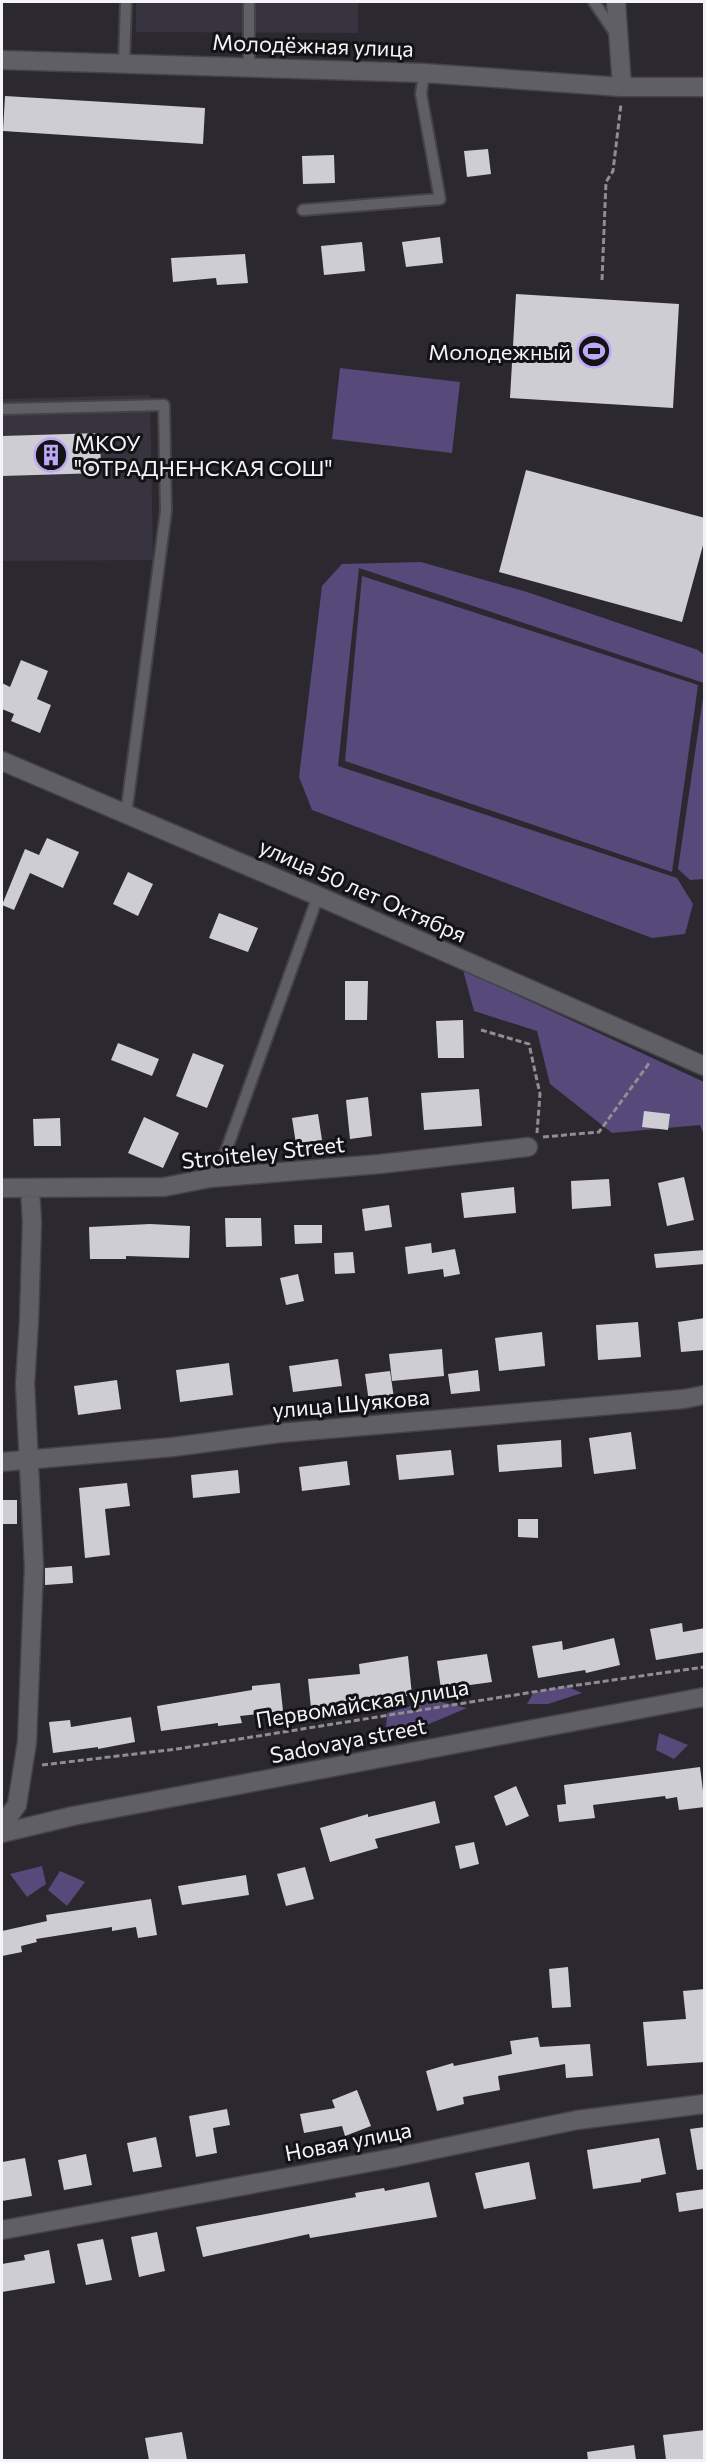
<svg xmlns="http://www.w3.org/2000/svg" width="706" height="2462" viewBox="0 0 706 2462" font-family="Commissioner,sans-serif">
  <rect width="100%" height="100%" fill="#2b292f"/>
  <path fill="#37343f" d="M136 2H358V33L136 32Z
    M150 395 153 560 2 561V399Z"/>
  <path fill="#57497a" d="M340 368 460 382 452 453 332 439Z
    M421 562 527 592 698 650 704 655V683L359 568 338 766 677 878 693 904 685 934 652 938 312 810 299 777 322 586 342 564Z
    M362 576 698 685 672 872 345 761Z
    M704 691V879L690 880 678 869Z
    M463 970 704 1082V1135L700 1125 612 1133 550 1084 537 1031 474 1011Z
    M566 1686 582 1693 548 1704H527L534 1692Z
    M432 1700 467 1708 429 1724 386 1728 387 1713Z
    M659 1733 688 1745 674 1759 656 1750Z
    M42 1866 46 1884 27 1897 10 1874Z
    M60 1871 85 1882 67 1906 48 1890Z"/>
  <path fill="#cecdd4" d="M5 96 205 108 203 144 3 131Z
    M488 149 491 174 467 177 464 151Z
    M334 155 335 183 303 184 302 156Z
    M440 237 443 263 406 267 402 242Z
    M362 242 365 271 324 275 321 246Z
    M245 254 248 283 217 285 216 278 173 282 171 258Z
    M516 294 679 304 673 408 510 398Z
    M100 433 101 473 2 476V436Z
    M526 470 705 518V538L682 622 499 572Z
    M21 660 48 671 37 699 51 705 40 733 11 721 14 714 2 709V683L10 687Z
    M47 838 79 852 63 888 30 873 14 910 2 905 25 849 39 855Z
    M128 872 153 884 138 916 113 904Z
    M219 913 258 928 248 952 209 938Z
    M345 981H368L367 1020H345Z
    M463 1020 464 1058H438L436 1021Z
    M118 1043 159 1059 152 1076 111 1060Z
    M193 1053 224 1065 207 1108 176 1096Z
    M479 1089 482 1126 424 1130 421 1093Z
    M368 1097 372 1136 350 1139 346 1100Z
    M644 1111 670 1114 668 1130 642 1127Z
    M318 1114 322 1140 296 1144 292 1118Z
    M144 1117 179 1133 163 1168 128 1153Z
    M60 1118 61 1146H34L33 1119Z
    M684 1177 694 1220 667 1226 658 1183Z
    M609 1179 611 1206 572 1209 571 1181Z
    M514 1187 516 1213 464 1218 461 1193Z
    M389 1205 392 1227 365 1231 362 1209Z
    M225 1218H261L262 1246 226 1247Z
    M150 1224 190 1226 189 1258 126 1256V1259H90L89 1227Z
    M294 1225H322V1243L295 1244Z
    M431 1243 432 1253 455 1249 460 1274 444 1277 443 1269 408 1274 405 1247Z
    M705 1250V1264L656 1268 654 1254Z
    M353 1252 355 1273 335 1274 334 1253Z
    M298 1274 304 1301 286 1305 280 1278Z
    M705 1318V1350L681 1352 678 1322Z
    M638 1322 641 1357 598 1360 596 1325Z
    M542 1332 545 1366 499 1371 495 1338Z
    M442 1349 444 1376 392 1381 389 1354Z
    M338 1359 342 1386 293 1392 289 1366Z
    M229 1363 233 1395 180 1402 176 1370Z
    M478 1370 480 1391 451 1394 448 1374Z
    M390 1371 395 1405 370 1409 365 1374Z
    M117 1380 121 1409 78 1415 74 1386Z
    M631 1432 636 1469 594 1474 589 1438Z
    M561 1440 562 1467 499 1472 497 1445Z
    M451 1450 454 1475 399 1480 396 1455Z
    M347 1461 350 1485 302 1491 299 1467Z
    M238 1470 240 1493 193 1498 191 1475Z
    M127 1483 130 1506 105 1509 110 1555 85 1558 79 1488Z
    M2 1500H17V1524H2Z
    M518 1519H538V1538L518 1537Z
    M72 1566 73 1583 45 1585V1568Z
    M682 1623 683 1632 705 1628V1652L656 1660 650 1629Z
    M614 1638 620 1665 586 1673 585 1670 538 1678 532 1646 562 1641 563 1650Z
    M487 1654 492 1682 441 1689 437 1661Z
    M408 1656 412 1695 364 1704V1702L311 1708 308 1679 360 1674 359 1664Z
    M280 1683 283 1711 240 1716 242 1723 218 1726V1723L161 1731 157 1706 252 1690V1686Z
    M131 1717 135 1742 98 1749V1747L53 1753 49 1722 70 1720 71 1727Z
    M700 1767 705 1807 679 1810 677 1797 666 1799 665 1796 593 1805 595 1818 559 1822 557 1805 566 1804 564 1785Z
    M516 1786 529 1816 506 1826 494 1796Z
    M435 1801 440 1823 375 1839 378 1848 330 1862 320 1828 368 1814V1817Z
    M474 1842 479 1864 460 1869 455 1846Z
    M305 1867 314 1899 286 1906 277 1874Z
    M246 1875 249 1895 182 1905 178 1886Z
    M151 1899 157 1935 138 1938 136 1927 112 1931V1927L36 1939 37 1942 21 1946 22 1952 2 1956V1931L47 1921 46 1915Z
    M568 1967 571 2007 552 2008 549 1969Z
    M705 1989V2062L647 2066 643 2022 686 2019 683 1991Z
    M538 2037 540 2047 590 2044 593 2076 566 2078 565 2064 498 2076 500 2090 463 2097 464 2104 437 2111 426 2071 453 2063 454 2066 512 2054 510 2041Z
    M357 2090 371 2126 345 2136 342 2126 304 2133 300 2114 335 2108 332 2100Z
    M227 2109 230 2125 213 2128 217 2153 196 2157 189 2116Z
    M705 2127V2169L697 2170 690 2129Z
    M156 2137 162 2167 133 2172 127 2143Z
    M659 2138 666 2174 641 2179V2182L593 2189 587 2150Z
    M86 2154 92 2185 64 2190 58 2160Z
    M25 2158 32 2196 2 2201V2162Z
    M529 2162 536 2199 484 2209 475 2173Z
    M429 2182 437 2217 310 2238 309 2234 203 2257 196 2227 356 2197 355 2193 384 2188 385 2191Z
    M705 2189V2208L679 2212 676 2193Z
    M157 2232 165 2271 139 2277 131 2237Z
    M103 2239 112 2280 86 2285 77 2244Z
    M49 2250 55 2283 2 2292V2264L25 2260 24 2255Z
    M705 2430V2459L666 2460 663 2435Z
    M182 2432 187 2460H149L145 2438Z
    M634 2445 636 2460H588L587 2452Z"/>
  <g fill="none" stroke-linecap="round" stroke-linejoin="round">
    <g stroke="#444448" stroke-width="14">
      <path id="lane" d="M594 2 617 36
        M124 63 126 2
        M249 68V2
        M303 210 440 199 421 94 424 73
        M2 409 164 405 166 511 126 814
        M210 1178 226 1151 318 896"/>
    </g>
    <g stroke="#444448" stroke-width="21">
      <path id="street" d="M616 2 622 87
        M2 60 424 73 622 87H704
        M2 761 318 896 704 1066
        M2 1188 164 1187 210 1178 380 1164 528 1147
        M2 1462 173 1447 280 1433 684 1399 704 1395
        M2 1825 17 1805 27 1742 34 1567 25 1384 29 1321 32 1222 30 1189
        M2 1833 73 1816 704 1697
        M2 2230 393 2158 577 2120 704 2104"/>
    </g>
    <path stroke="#8f8d92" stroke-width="3" stroke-dasharray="6 3" stroke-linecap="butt" d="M602 280 606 182 613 171 621 104
      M481 1030 529 1044 540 1094 537 1133
      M543 1137 599 1132 650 1062
      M42 1765 177 1749 571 1686 704 1667"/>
    <use href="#lane" stroke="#605f65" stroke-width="10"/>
    <use href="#street" stroke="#605f65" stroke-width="18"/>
  </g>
  <defs>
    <g id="stadium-ring" transform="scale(1.725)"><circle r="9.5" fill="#131215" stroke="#bda9f5" stroke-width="1.5"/><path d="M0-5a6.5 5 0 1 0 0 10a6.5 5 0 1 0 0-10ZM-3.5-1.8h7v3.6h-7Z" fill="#bda9f5"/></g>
    <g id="building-ring" transform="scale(1.725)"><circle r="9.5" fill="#131215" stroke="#bda9f5" stroke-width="1.5"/><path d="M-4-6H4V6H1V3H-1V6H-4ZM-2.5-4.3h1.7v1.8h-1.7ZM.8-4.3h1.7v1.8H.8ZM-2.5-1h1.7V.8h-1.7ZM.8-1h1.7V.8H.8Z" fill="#bda9f5"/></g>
  </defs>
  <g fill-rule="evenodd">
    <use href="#stadium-ring" x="594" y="351"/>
    <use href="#building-ring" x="51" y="455"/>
  </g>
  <g text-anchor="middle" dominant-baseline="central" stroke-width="6" stroke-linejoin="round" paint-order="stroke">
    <g font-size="22" fill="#f4f3f7" stroke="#131215">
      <text transform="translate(313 45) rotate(2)">Молодёжная улица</text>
      <text transform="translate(363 890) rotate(24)">улица 50 лет Октября</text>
      <text transform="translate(263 1152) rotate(-6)">Stroiteley Street</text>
      <text transform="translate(351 1403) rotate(-5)">улица Шуякова</text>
      <text transform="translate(362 1703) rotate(-9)">Первомайская улица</text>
      <text transform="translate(348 1740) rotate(-11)">Sadovaya street</text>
      <text transform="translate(348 2141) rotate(-11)">Новая улица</text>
    </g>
    <g font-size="22" fill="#f4f3f7" stroke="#131215" text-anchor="end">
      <text x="571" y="351">Молодежный</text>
      <text x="74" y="442" text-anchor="start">МКОУ<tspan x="74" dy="25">"ОТРАДНЕНСКАЯ СОШ"</tspan></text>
    </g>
  </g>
  <rect width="706" height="2462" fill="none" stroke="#f4f3f7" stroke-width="6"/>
</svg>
